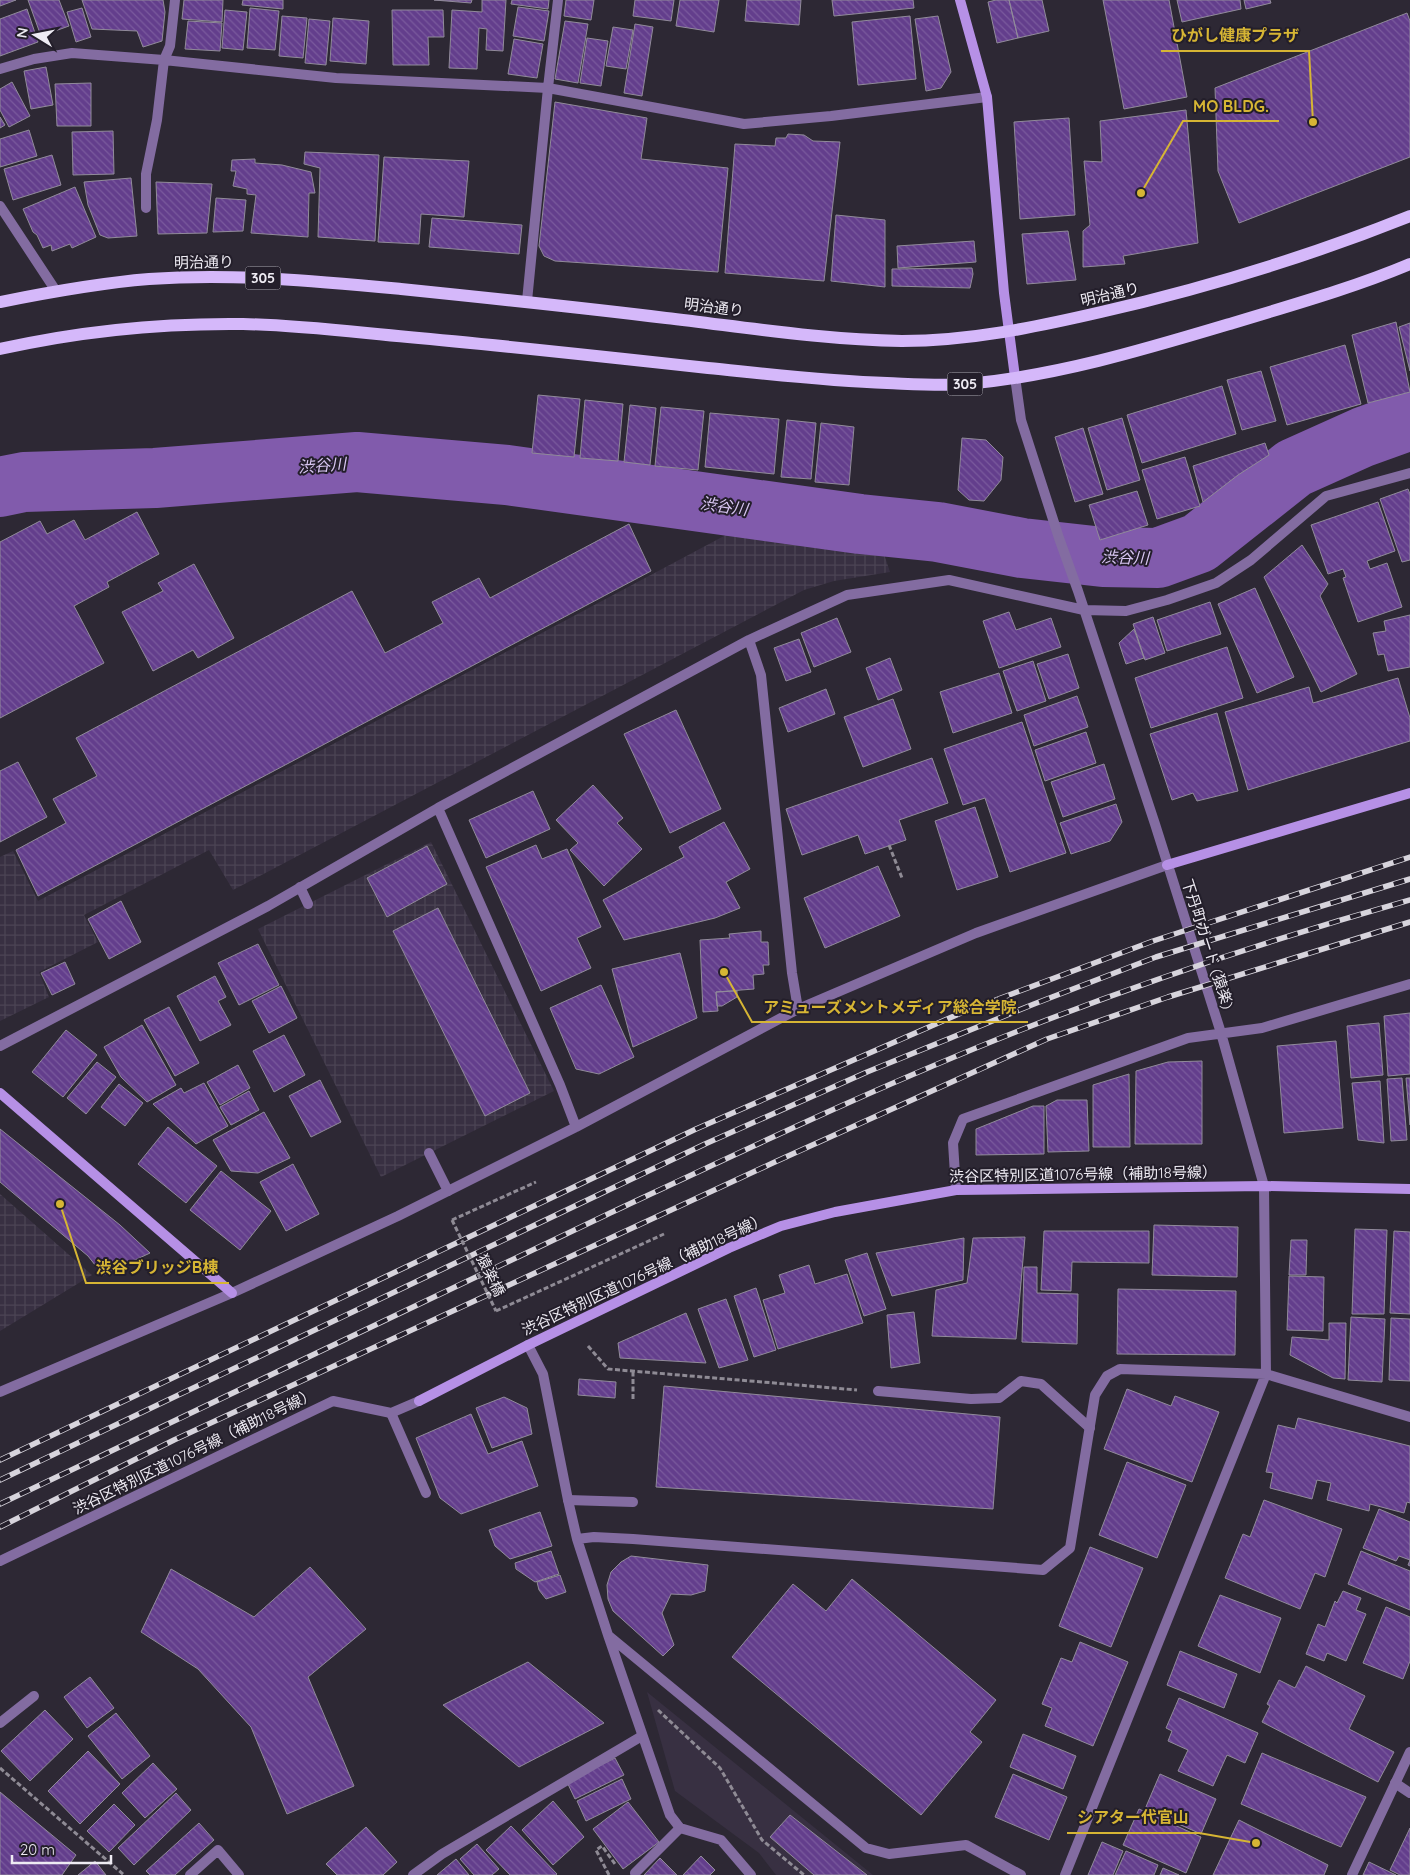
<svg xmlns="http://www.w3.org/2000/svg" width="1410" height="1875" viewBox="0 0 1410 1875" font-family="Quicksand,'Noto Sans JP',sans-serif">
  <defs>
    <pattern id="industrial-grid" width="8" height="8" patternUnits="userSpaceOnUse" patternTransform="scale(1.25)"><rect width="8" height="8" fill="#383042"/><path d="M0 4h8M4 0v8" fill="none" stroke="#4b4454"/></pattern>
    <pattern id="building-back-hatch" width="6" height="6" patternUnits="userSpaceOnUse" patternTransform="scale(1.25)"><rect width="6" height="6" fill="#633e8c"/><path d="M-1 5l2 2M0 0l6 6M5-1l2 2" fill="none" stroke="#7a5a9d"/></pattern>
  </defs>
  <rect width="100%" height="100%" fill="#2d2834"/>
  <path fill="#383042" d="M647 1692 873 1875H776L759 1853 675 1791Z"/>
  <path fill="url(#industrial-grid)" d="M739 528 882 548 890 572 834 581 804 590 233 890 209 850 84 915 98 942 39 972 49 997 0 1021V857L13 851 38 901Z
    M431 842 554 1091 381 1177 258 929Z
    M0 1194 92 1275 0 1331Z"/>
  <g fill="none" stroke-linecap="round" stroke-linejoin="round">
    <path stroke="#815bac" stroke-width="60" d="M0 487 24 482 155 478 357 462 507 475 860 524 938 532 1022 548 1103 557 1158 558 1199 543 1294 468 1363 437 1410 420"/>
  </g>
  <path fill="url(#building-back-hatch)" stroke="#918b9a" d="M0 0H16L0 6Z
    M28 0H59L69 26 41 36Z
    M82 0H163L165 12 162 41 143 47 137 31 92 29Z
    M184 0H223L222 22 182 19Z
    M243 0H283V9L242 5Z
    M434 0H472L471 3Z
    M482 0H506L503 51 486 50 487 29 479 28 477 69 449 68 452 10 482 12Z
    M512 0H549L548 9 511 4Z
    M566 0H594L591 20 564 16Z
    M635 0H674L671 21 633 16Z
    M680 0H719L714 32 676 26Z
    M747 0H801L799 25 745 21Z
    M832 0H913L914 8 834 16Z
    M996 0H1009L1018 38 997 43 988 2Z
    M1009 0H1042L1049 31 1018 38Z
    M1103 0H1169L1187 97 1124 109Z
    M1177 0H1240L1241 9 1182 22Z
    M1244 0H1270L1271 3 1246 9Z
    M518 7 549 11 544 41 513 36Z
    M82 8 91 37 76 42 67 12Z
    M250 8 279 11 275 50 247 48Z
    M27 9 38 42 0 56V19Z
    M225 10 247 12 243 50 222 48Z
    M392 10H443L444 37H428L429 65H393Z
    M1407 13 1410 21V157L1239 223 1218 171 1215 88Z
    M282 16 307 18 303 58 279 56Z
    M910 16 916 79 858 85 852 22Z
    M938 16 951 72 941 88 926 91 915 19Z
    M333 18 369 21 366 64 330 61Z
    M309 19 330 21 326 65 305 63Z
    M188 21 222 23 220 51 185 49Z
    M565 21 588 24 578 83 555 79Z
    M635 24 653 27 642 96 624 93Z
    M613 27 633 30 626 69 606 66Z
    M587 38 608 41 601 86 580 83Z
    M514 39 543 44 537 78 508 74Z
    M46 67 53 105 31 109 24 71Z
    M12 82 30 116 9 127 0 110V89Z
    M91 83V126H57L55 84Z
    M555 102 647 118 641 159 728 168 718 272 555 261 544 256 539 246Z
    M1186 110 1198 243 1123 256 1125 264 1083 267V231L1090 225 1084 161 1102 162 1100 121Z
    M0 117 5 125 0 128Z
    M1069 118 1075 215 1020 219 1014 122Z
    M29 130 37 156 0 167V139Z
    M113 131 114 174 73 175 72 132Z
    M788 134 804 135 813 141 840 142 824 281 725 273 735 144 775 146 776 138H786Z
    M305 152 379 155 375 241 318 237 320 168 304 164Z
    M52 155 61 185 13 200 4 169Z
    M384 157 469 161 464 217 421 214 419 244 378 242Z
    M255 159V163L282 165 311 172 315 193H309L308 237 251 233 256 195 247 194V189L233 186 236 171H231L232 160Z
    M131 178 137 236 108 238 100 235 88 205 84 182Z
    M156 182 212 184 207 233 158 234Z
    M75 187 96 237 72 248 70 244 52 251 51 245 43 248 37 235 33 232 23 209Z
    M216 198 246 200 243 231 213 232Z
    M836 215 885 220V287L831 281Z
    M432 218 522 225 519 254 429 247Z
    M1068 231 1076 280 1027 284 1022 234Z
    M974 241 976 262 898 268 897 246Z
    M972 268 973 274 970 288 892 286V269Z
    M1396 322 1410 392 1368 403 1352 335Z
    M1410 323V371L1399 327Z
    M1345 345 1361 404 1287 425 1270 367Z
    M1261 371 1276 421 1242 430 1227 380Z
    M1222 386 1236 434 1142 463 1127 415Z
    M538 395 580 399 574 457 532 453Z
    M585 400 623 404 618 461 580 458Z
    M630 405 656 408 650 465 624 462Z
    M661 407 704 411 698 470 655 466Z
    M710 413 779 419 774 474 705 467Z
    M1122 418 1140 480 1107 490 1088 428Z
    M787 420 816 423 811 479 781 477Z
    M821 423 854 427 849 485 815 482Z
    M1083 428 1103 494 1075 502 1055 437Z
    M962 438 986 440 1003 457 1001 480 984 501 969 500 958 490Z
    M1265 443 1269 455 1238 475 1203 502 1193 466Z
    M1185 457 1200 506 1157 519 1142 470Z
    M1408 489 1410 494V560L1402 562 1380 499Z
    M1137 491 1148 525 1100 540 1089 505Z
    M1378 502 1395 551 1367 561 1370 569 1387 563 1402 607 1358 622 1343 578 1346 577 1343 569 1328 574 1311 525Z
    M137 512 159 554 107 582 109 587 74 606 104 663 0 718V542L40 521 47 534 74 520 85 540Z
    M629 524 651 571 38 896 16 850 66 823 53 799 97 776 76 738 352 591 385 653 443 623 432 602 479 578 490 598Z
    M1302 545 1328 584 1320 596 1357 674 1321 692 1264 577Z
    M194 564 234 638 198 658 193 650 153 671 122 612 163 591 158 583Z
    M1255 588 1294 677 1257 693 1218 604Z
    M1210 602 1221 634 1167 651 1157 620Z
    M1009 612 1016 630 1051 618 1061 647 999 668 983 621Z
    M1410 615V667L1388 671 1384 654 1378 655 1373 633 1386 631 1384 621Z
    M1153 617 1165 653 1145 660 1133 624Z
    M837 618 851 652 814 667 801 633Z
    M1134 629 1144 658 1126 664 1119 643Z
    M799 639 811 672 786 681 774 648Z
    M1227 647 1243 698 1151 728 1135 678Z
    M1068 654 1079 688 1049 699 1037 664Z
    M890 658 902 690 878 700 866 668Z
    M1033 661 1046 701 1017 711 1003 671Z
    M999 673 1012 713 953 733 940 692Z
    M1398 678 1410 718V741L1248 790 1225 712 1309 687 1313 703Z
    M826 689 835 714 788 732 779 708Z
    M1077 696 1088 727 1034 746 1024 715Z
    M893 699 911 749 863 767 844 717Z
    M676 710 721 809 670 833 624 734Z
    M1217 713 1238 791 1197 801 1193 793 1172 800 1150 734Z
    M1022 722 1066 853 1010 872 985 798 963 805 944 749Z
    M1086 732 1096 763 1045 781 1035 750Z
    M932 758 948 803 899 820 906 840 865 854 858 835 802 855 786 809Z
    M18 762 47 817 0 842V771Z
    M1104 764 1115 799 1063 817 1051 782Z
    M593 785 623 818 617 823 642 849 604 886 570 850 578 843 556 820Z
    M533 791 550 829 486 858 469 820Z
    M1116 804 1122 822 1110 841 1071 854 1060 823Z
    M975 807 998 877 957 890 935 821Z
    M724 822 750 869 726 882 740 908 715 918 624 940 603 900 684 857 679 847Z
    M536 845 542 859 567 849 601 927 577 938 591 968 541 991 486 867Z
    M427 846 447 884 387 917 367 878Z
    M878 866 900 916 825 948 804 898Z
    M121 901 141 942 109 959 88 919Z
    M438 908 530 1093 485 1116 393 931Z
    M761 931V942H768L769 965H763L764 974 753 975 754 989 716 992 718 1011 703 1012 700 940 730 938 729 934Z
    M258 944 279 985 239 1005 218 963Z
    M680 953 697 1018 633 1047 612 969Z
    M65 962 75 984 52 995 41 973Z
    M215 976 226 997 218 1001 231 1025 200 1041 177 996Z
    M601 985 634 1057 599 1074 576 1069 550 1008Z
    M281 986 297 1018 269 1033 252 1001Z
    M737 991V997L722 1006H717L716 992Z
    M169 1007 199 1063 175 1076 144 1020Z
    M1410 1013V1074L1388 1076 1384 1016Z
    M1379 1023 1383 1075 1351 1078 1347 1026Z
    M142 1025 176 1085 147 1102 121 1077 104 1047Z
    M66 1030 97 1055 63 1097 32 1072Z
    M284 1035 305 1075 274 1092 253 1051Z
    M1336 1041 1343 1128 1284 1133 1277 1046Z
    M1202 1061V1144H1135L1136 1071 1168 1062Z
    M97 1062 116 1077 86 1114 67 1098Z
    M238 1065 250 1088 220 1105 207 1082Z
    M1129 1074 1130 1147H1093V1085Z
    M1402 1078 1407 1140 1391 1141 1387 1079Z
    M1406 1078H1410V1125Z
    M320 1080 341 1122 311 1137 289 1096Z
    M1380 1081 1384 1143 1358 1140 1352 1083Z
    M204 1083 228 1126 196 1144 153 1104 181 1088 184 1093Z
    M119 1084 143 1103 125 1126 101 1107Z
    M249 1091 259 1110 231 1125 220 1107Z
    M1057 1100H1087L1089 1151 1048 1152 1046 1106Z
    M1033 1106H1044V1154L976 1155V1129Z
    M264 1112 290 1158 258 1173 231 1171 213 1140Z
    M168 1127 217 1166 186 1203 138 1164Z
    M0 1129 120 1225 150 1253 103 1275 88 1256 0 1182Z
    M293 1164 319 1214 286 1231 260 1182Z
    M221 1171 271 1211 240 1250 190 1210Z
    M1154 1225 1238 1227 1237 1277 1152 1275Z
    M1355 1229 1387 1230 1384 1314H1352Z
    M1044 1231H1149V1263L1072 1262 1071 1291 1041 1290Z
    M1394 1231 1410 1232V1314L1390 1313Z
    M1025 1237 1016 1339 932 1336 936 1290 967 1283 973 1238Z
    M964 1238 963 1280 892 1296 876 1253Z
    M1291 1240H1307L1306 1275H1289Z
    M867 1253 886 1309 864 1316 845 1260Z
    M809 1265 815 1284 847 1274 863 1323 778 1349 763 1300 785 1293 779 1275Z
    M1024 1267H1037V1293L1078 1294 1077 1344 1022 1342Z
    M1289 1276 1324 1277 1323 1331 1287 1330Z
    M756 1288 776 1350 754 1357 734 1296Z
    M1118 1289 1236 1291 1235 1355 1117 1354Z
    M726 1299 748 1360 719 1368 698 1309Z
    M914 1312 920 1363 891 1368 887 1315Z
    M686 1313 706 1363 620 1358 618 1343Z
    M1351 1317 1385 1319 1382 1382 1348 1380Z
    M1391 1318 1410 1319V1381L1389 1380Z
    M1329 1323H1346L1345 1379 1333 1378 1290 1355 1292 1337 1329 1340Z
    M579 1379 616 1382 615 1398 578 1395Z
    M664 1386 1000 1417 993 1509 656 1487Z
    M1127 1389 1171 1406 1175 1396 1219 1412 1192 1482 1104 1449Z
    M504 1397 527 1408 532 1434 492 1448 476 1408Z
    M471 1414 488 1454 522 1441 538 1486 461 1514 440 1498 416 1438Z
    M1298 1418 1410 1446V1503L1407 1502 1404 1513 1370 1504 1369 1511 1327 1500 1331 1483 1317 1480 1312 1499 1270 1488 1273 1473 1266 1472 1278 1425 1295 1429Z
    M1127 1462 1186 1485 1157 1558 1099 1535Z
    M1264 1500 1342 1529 1325 1577 1315 1573 1300 1609 1225 1578 1243 1534 1250 1537Z
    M1379 1509 1410 1522V1566L1408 1565 1410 1560 1399 1556 1396 1561 1363 1548Z
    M540 1512 552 1546 510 1559 495 1546 489 1530Z
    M1090 1547 1143 1568 1111 1647 1059 1626Z
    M551 1551 559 1574 535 1582 516 1569 515 1563Z
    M1361 1551 1410 1571V1610L1348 1584Z
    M631 1556 708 1565 705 1591 691 1595 671 1594 662 1613 674 1645 663 1656 613 1611 608 1599 607 1585 611 1572 621 1562Z
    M310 1567 366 1629 308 1677 354 1786 287 1814 251 1727 198 1669 141 1632 171 1569 254 1617Z
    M560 1575 566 1592 546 1599 539 1590 537 1582Z
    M852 1579 996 1700 970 1732 982 1742 921 1815 732 1657 793 1584 826 1611Z
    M1343 1591 1361 1598 1356 1610 1366 1614 1346 1661 1327 1653 1324 1661 1306 1654 1318 1624 1325 1627 1335 1601 1337 1603Z
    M1220 1595 1281 1618 1260 1673 1198 1646Z
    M1386 1607 1410 1617V1661L1403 1679 1363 1663Z
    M1080 1642 1128 1662 1093 1746 1045 1726 1052 1708 1042 1704 1061 1658 1072 1662Z
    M1180 1651 1237 1674 1224 1708 1167 1685Z
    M528 1662 604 1723 519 1767 443 1705Z
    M1306 1666 1365 1696 1349 1729 1394 1752 1378 1782 1262 1722 1270 1706 1267 1704 1279 1680 1295 1688Z
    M90 1677 114 1708 87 1728 64 1697Z
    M1179 1698 1258 1733 1245 1763 1227 1755 1213 1786 1178 1771 1188 1750 1168 1741 1172 1731 1166 1728Z
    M45 1710 73 1739 30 1781 1 1751Z
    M116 1713 150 1756 122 1779 88 1736Z
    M1023 1734 1076 1756 1063 1789 1010 1767Z
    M88 1751 120 1784 80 1824 48 1791Z
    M1262 1753 1366 1797 1341 1847 1241 1804Z
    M615 1758 624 1775 575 1799 567 1782Z
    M153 1763 177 1789 145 1818 122 1793Z
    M1013 1774 1067 1797 1049 1840 995 1817Z
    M1160 1774 1216 1799 1201 1834 1145 1809Z
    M622 1779 631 1799 586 1821 577 1801Z
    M0 1792 76 1855 62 1875H0Z
    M176 1793 191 1810 134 1865 118 1848Z
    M553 1801 584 1837 553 1865 522 1830Z
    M628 1802 659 1842 623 1869 593 1829Z
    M114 1804 135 1825 109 1852 87 1831Z
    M1139 1809 1201 1837 1186 1873 1123 1845Z
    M790 1815 867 1875H814L770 1837Z
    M1239 1820 1328 1865 1324 1875H1213Z
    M199 1823 214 1840 175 1875H150L146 1871Z
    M511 1826 557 1874 556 1875H510L486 1850Z
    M366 1827 397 1862 383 1875H337L326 1864Z
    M1410 1828V1875H1400L1390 1870Z
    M1102 1842 1123 1851 1113 1875H1088Z
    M477 1844 499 1869 492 1875H474L460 1859Z
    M1126 1851 1158 1865 1154 1875H1115Z
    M701 1856 715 1870 710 1875H683Z
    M660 1858 677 1875H644Z
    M456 1859 469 1875H437Z
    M95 1861 106 1875H78Z
    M1369 1862 1396 1875H1363Z
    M1163 1868 1179 1875H1160Z"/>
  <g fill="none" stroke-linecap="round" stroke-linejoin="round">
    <path stroke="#8f8b95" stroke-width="3" stroke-dasharray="5 2.5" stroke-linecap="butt" d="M889 845 902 878
      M452 1220 536 1182
      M496 1311 664 1234
      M588 1346 608 1369 857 1390
      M633 1399V1371
      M658 1710 720 1768 762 1840 804 1875
      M0 1768 124 1875
      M609 1875 596 1850 602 1846 615 1864"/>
    <path stroke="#836ca1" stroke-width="10" d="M0 69 34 59 72 53 164 60 336 78 548 88 744 124 831 116 987 97
      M0 206 56 291
      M146 208V174L157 120 164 60 170 46 175 0
      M527 301 548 88 558 0
      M300 887 308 904
      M429 1153 448 1191
      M878 1391 971 1399 999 1398 1021 1381 1041 1384 1090 1428
      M391 1413 426 1493
      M568 1500 633 1502
      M0 1723 34 1696
      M1395 1783 1410 1793
      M635 1873 680 1828
      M190 1875 218 1850 239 1875
      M413 1875 442 1854 642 1736"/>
    <path stroke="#836ca1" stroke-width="10" d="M1015 377 1021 420 1059 538 1078 591 1155 824 1221 1033 1264 1186 1266 1374 1065 1875
      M749 640 761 675 792 973 798 1009
      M438 808 560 1085 576 1127
      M0 1046 268 906 438 808 749 640 847 595 949 580 1084 610 1126 611 1167 600 1216 583 1251 560 1326 496 1410 473
      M956 1190 953 1143 963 1119 1188 1038 1262 1028 1410 984
      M528 1345 543 1374 568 1500 577 1539 608 1635 670 1815 680 1828 721 1840 751 1875
      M0 1392 232 1293 398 1216 576 1127 798 1009 976 933 1167 865
      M577 1539 594 1537 633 1539 1043 1570 1070 1548 1095 1395 1107 1376 1120 1369 1266 1374 1410 1417
      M0 1561 333 1401 391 1413 419 1401
      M609 1636 866 1848 889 1854 966 1845 1021 1875
      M1352 1875 1410 1752"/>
    <path stroke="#b690e6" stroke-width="10" d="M960 0 987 97 1004 293 1015 377
      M1167 865 1410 793
      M0 1093 232 1293
      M419 1401 528 1345 729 1248 781 1226 835 1212 956 1190 1264 1186 1410 1189"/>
    <path stroke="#d5b8fa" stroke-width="12" d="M0 302C50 292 99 283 149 279 234 273 317 281 401 289 489 298 577 307 666 318 744 327 823 340 902 341 970 341 1036 327 1101 312 1206 288 1310 256 1410 216
      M0 349C80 331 160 323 243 324 298 325 353 332 408 337 508 346 608 357 708 368 768 374 827 381 887 383 913 384 941 386 967 384 1057 376 1146 349 1233 323 1292 305 1353 288 1410 264"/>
    <g stroke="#d7d4dc" stroke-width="5.5">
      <path id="rail" d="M0 1460 696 1129 961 1013 1153 941 1410 857
        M0 1480 705 1144 867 1072 1034 1004 1156 957 1410 879
        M0 1504C202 1408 404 1311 606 1215 751 1147 895 1078 1044 1021 1164 975 1286 935 1410 900
        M0 1527 174 1440 777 1161 1047 1039 1168 997 1410 922"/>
    </g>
    <use href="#rail" stroke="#231e2a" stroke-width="4" stroke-dasharray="11" stroke-linecap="butt"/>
    <path stroke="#8f8b95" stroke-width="3" stroke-dasharray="5 2.5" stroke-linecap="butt" d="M452 1220 496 1311"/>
  </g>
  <g text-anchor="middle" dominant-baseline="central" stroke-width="4" stroke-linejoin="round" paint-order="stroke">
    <g fill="#231e2a" stroke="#b1aeb7" stroke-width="1">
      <rect x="245.5" y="266.5" width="35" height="23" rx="4"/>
      <rect x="947.5" y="372.5" width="35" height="23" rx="4"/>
    </g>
    <g font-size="14" font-weight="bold" fill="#eeebf3">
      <text x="263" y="278">305</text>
      <text x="965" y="384">305</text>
    </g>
    <g font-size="15" fill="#eeebf3" stroke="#231e2a">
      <text transform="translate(204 262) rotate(-1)">明治通り</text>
      <text transform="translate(1110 294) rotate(-13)">明治通り</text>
      <text transform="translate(714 307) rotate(7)">明治通り</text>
      <text transform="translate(1208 944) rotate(72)">下丹町ガード (猿楽)</text>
      <text transform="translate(1083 1174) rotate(-1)">渋谷区特別区道1076号線（補助18号線）</text>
      <text transform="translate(644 1274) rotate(-25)">渋谷区特別区道1076号線（補助18号線）</text>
      <text transform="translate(491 1275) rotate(64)">猿楽橋</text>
      <text transform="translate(194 1451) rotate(-26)">渋谷区特別区道1076号線（補助18号線）</text>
    </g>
    <g font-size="16" font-style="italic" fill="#d8c6f2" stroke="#231e2a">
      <text transform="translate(322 465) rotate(-4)">渋谷川</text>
      <text transform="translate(724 506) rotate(8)">渋谷川</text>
      <text transform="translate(1125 557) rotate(2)">渋谷川</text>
    </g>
  </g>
  <path fill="none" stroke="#d6b534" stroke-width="2" d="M1313 122L1309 51H1161M1141 193L1183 121H1279M724 972L752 1022H1028M60 1204L86 1283H229M1256 1843L1199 1833H1067"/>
  <g fill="#d6b534" stroke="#231e2a" stroke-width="2">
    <circle cx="1313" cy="122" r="5"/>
    <circle cx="1141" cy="193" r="5"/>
    <circle cx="724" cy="972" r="5"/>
    <circle cx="60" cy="1204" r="5"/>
    <circle cx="1256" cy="1843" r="5"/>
  </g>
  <g font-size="16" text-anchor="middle" font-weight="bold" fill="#d6b534" stroke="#231e2a" stroke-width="4" stroke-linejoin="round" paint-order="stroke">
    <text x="1235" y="41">ひがし健康プラザ</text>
    <text x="1231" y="112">MO BLDG.</text>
    <text x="890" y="1013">アミューズメントメディア総合学院</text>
    <text x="157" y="1273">渋谷ブリッジB棟</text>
    <text x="1133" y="1823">シアター代官山</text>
  </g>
  <g transform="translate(35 35) rotate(280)" stroke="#231e2a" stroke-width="4" paint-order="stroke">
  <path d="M0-4L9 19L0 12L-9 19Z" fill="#eeebf3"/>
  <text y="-8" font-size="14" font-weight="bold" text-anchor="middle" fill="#eeebf3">N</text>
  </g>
  <path d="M12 1855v8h99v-8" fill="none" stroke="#eeebf3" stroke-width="2.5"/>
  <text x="20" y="1855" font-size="15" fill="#eeebf3" stroke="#231e2a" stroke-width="4" paint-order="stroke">20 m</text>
</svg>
